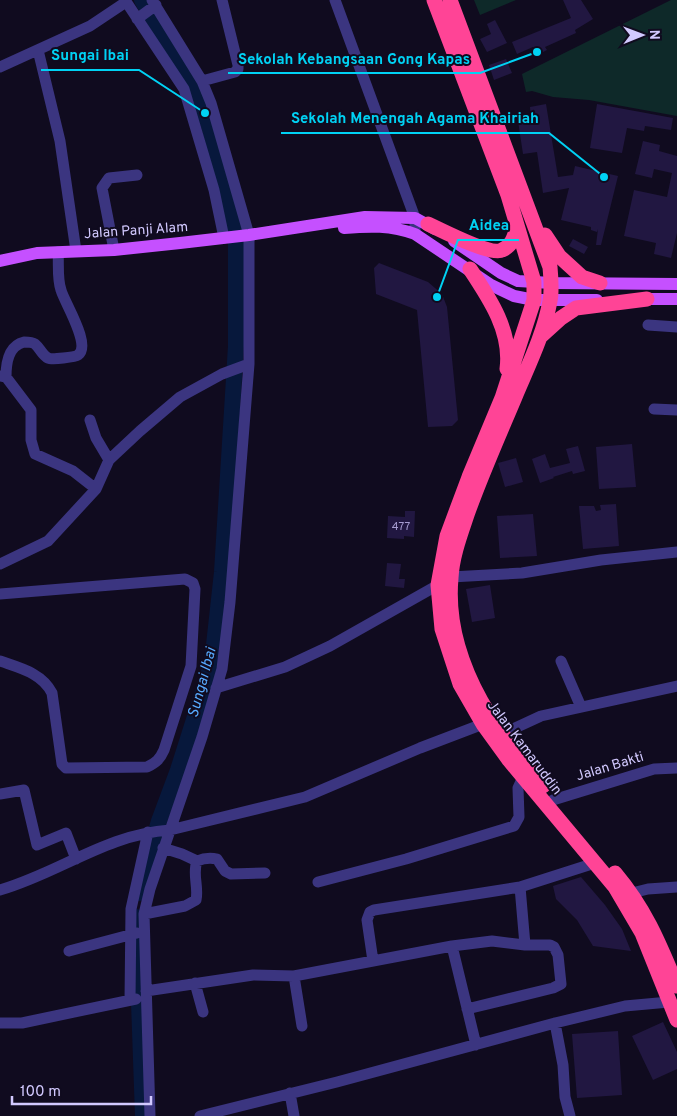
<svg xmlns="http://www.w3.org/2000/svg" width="677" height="1116" viewBox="0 0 677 1116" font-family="Overpass,sans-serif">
  <rect width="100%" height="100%" fill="#100b1f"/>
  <path fill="#0e2929" d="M474 0H516L480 15Z
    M671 0H677V116L589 100 553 97 532 91 526 92 522 74Z"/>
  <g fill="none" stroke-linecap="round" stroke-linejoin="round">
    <path stroke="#07183c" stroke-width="16" d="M142 0 196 89 209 126 235 230
      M139 893 159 821 178 770 212 663 222 572 236 346V243
      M136 917 143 1116"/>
  </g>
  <path fill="#211741" d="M563 0H581L593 19 575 30 576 33 545 47 547 50 537 55 533 47 517 54 512 42 571 18Z
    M495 20 507 43 487 52 480 39 491 34 487 24Z
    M506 59 512 73 494 80 489 65Z
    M546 104 558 177 573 175 575 166 618 176 601 245H596L598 229 597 232 591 230V227L561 220 569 188 543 193 537 152 523 154 518 121 531 119 530 107Z
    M597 104 673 118 671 130 645 126 644 131 627 128 622 153 590 148Z
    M643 141 660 145 659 151 677 156V233L671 258 654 254 656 243 624 236 634 190 667 197 672 173 654 169 652 178 635 174Z
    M573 239 588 247 584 254 569 246Z
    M379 263 428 282 442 294 447 307 458 420 452 426 428 427 417 310 376 294 374 268Z
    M632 444 636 487 599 489 596 447Z
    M578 446 585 471 573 474 572 471 553 477 554 478 540 483 532 459 545 454 550 468 570 463 566 449Z
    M516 458 523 482 505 487 498 463Z
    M616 504 619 546 583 549 579 506H594L596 511 601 510 600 505Z
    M405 511H415L414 537 404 536V539L387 538 388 516 405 517Z
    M533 514 537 556 500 558 497 516Z
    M387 563 401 564 399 579H405L404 588 385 586Z
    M490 585 495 618 472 622 466 589Z
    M581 877 605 905 622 929 631 951 593 946 577 920 556 899 553 886Z
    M663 1022 677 1052V1069L653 1080 632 1036Z
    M618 1031 622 1095 577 1098 572 1034Z"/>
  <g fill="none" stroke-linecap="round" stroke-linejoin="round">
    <path stroke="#3b3580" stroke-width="11" d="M125 0 184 89 214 190 224 238
      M335 0 415 218V234
      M137 19 156 5
      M38 50 60 141 76 251
      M0 67 90 26 126 2
      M202 81 235 72 238 69V65L222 0
      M114 250 102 188 109 178 137 175
      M648 325 677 327
      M0 376 6 377 31 410V440L35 454 73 471 96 489
      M6 377C6 363 8 346 24 342 27 342 32 342 35 344 40 348 42 355 48 358 52 360 75 357 78 355 92 345 64 302 61 290 57 279 59 264 58 252
      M654 409 677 410
      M90 420 96 438 109 460
      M0 564 48 541 96 489 109 460 140 431 180 397 222 374 249 364
      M451 577 522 573 601 560 677 552
      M0 594 185 579 193 583 195 589 191 666 164 750C160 759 156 763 147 767L66 768 62 764 52 693C42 673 20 668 0 661
      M561 661 581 707
      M216 688 285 667 330 646 438 585
      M502 734 541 716 677 686
      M0 794 24 790 37 845 66 833 76 859
      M553 800 654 769 677 768
      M163 848 182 854 197 861
      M318 882 406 859 514 826 519 817 518 788 523 777
      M0 890C59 873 107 834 170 830L305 797 420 748 483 724
      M632 893 648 889 677 887
      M144 914 185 906 196 900C199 887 192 874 197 861 204 858 209 857 217 859L225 871 231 874 265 873
      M525 945 520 887 595 863
      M452 946 476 1045
      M69 951 137 933
      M373 961 367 920 370 912 374 910 520 887
      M294 976 302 1026
      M195 983 203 1012
      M146 991 253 975 294 976 452 946 492 941 525 945H550L554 947 558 955 561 984 553 988 467 1009
      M130 1000 131 909 148 832
      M0 1023H22L136 999
      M555 1023 563 1065 565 1097 570 1116
      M290 1093 294 1116
      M150 1116 144 914 150 889 202 737 222 669 230 602 249 364V235L211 103 202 81 152 0
      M200 1116 337 1082 555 1023 625 1006 669 1002"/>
    <path stroke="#c550ff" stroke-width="12" d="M344 228C369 226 391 225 415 234L491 285 514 296 534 300H597
      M454 241 501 273 518 281 551 283 677 284
      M0 261 37 253 114 250 180 243 249 235 365 217 415 218 435 229
      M637 299H677"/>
    <path stroke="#ff4496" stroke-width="15" d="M434 0 508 195 534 282V300L502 398 469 477 447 536 438 585 442 629 460 684 483 724 509 760 615 887 642 933 677 1020
      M450 0 550 267C551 278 552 291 550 301 544 334 528 366 515 397 499 435 482 473 468 512 461 533 452 556 451 578 447 621 460 663 481 701 498 731 521 759 543 786
      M428 224C441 230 491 256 502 250 512 246 514 237 517 228
      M545 235 559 256 582 277 600 283
      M470 269C490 299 512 332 507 369
      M540 337 561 318 576 308 647 299
      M615 873C646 910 659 943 677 986"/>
  </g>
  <g text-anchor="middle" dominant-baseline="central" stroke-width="4" stroke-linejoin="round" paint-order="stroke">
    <g font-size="11" fill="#a69cd0">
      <text x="401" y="527">477</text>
    </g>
    <g font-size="14" fill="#d2c9ff" stroke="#100b1f">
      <text transform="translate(136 231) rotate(-4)">Jalan Panji Alam</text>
      <text transform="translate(524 748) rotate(53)">Jalan Kamaruddin</text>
      <text transform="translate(610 767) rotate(-17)">Jalan Bakti</text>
    </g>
    <g font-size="15" font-style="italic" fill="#57aaff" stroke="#100b1f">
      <text transform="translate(203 683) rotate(-75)">Sungai Ibai</text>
    </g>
  </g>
  <path fill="none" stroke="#00d2f4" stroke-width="2" d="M205 113L139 70H41M537 52L480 73H228M604 177L549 133H281M437 297L458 240H519"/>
  <g fill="#00d2f4" stroke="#100b1f" stroke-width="2">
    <circle cx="205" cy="113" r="5"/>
    <circle cx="537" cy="52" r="5"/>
    <circle cx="604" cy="177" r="5"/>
    <circle cx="437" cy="297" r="5"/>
  </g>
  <g font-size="15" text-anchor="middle" font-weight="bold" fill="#00d2f4" stroke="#100b1f" stroke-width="4" stroke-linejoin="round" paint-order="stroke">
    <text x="90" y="60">Sungai Ibai</text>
    <text x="354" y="64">Sekolah Kebangsaan Gong Kapas</text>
    <text x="415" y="123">Sekolah Menengah Agama Khairiah</text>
    <text x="489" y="230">Aidea</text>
  </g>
  <g transform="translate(642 35) rotate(89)" stroke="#100b1f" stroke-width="4" paint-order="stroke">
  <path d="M0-4L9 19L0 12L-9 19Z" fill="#d2c9ff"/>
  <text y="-8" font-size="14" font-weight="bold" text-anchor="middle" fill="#d2c9ff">N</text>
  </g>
  <path d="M12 1096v8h139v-8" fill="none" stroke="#d2c9ff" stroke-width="2.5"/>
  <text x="20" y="1096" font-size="15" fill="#d2c9ff" stroke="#100b1f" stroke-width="4" paint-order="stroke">100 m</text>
</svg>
